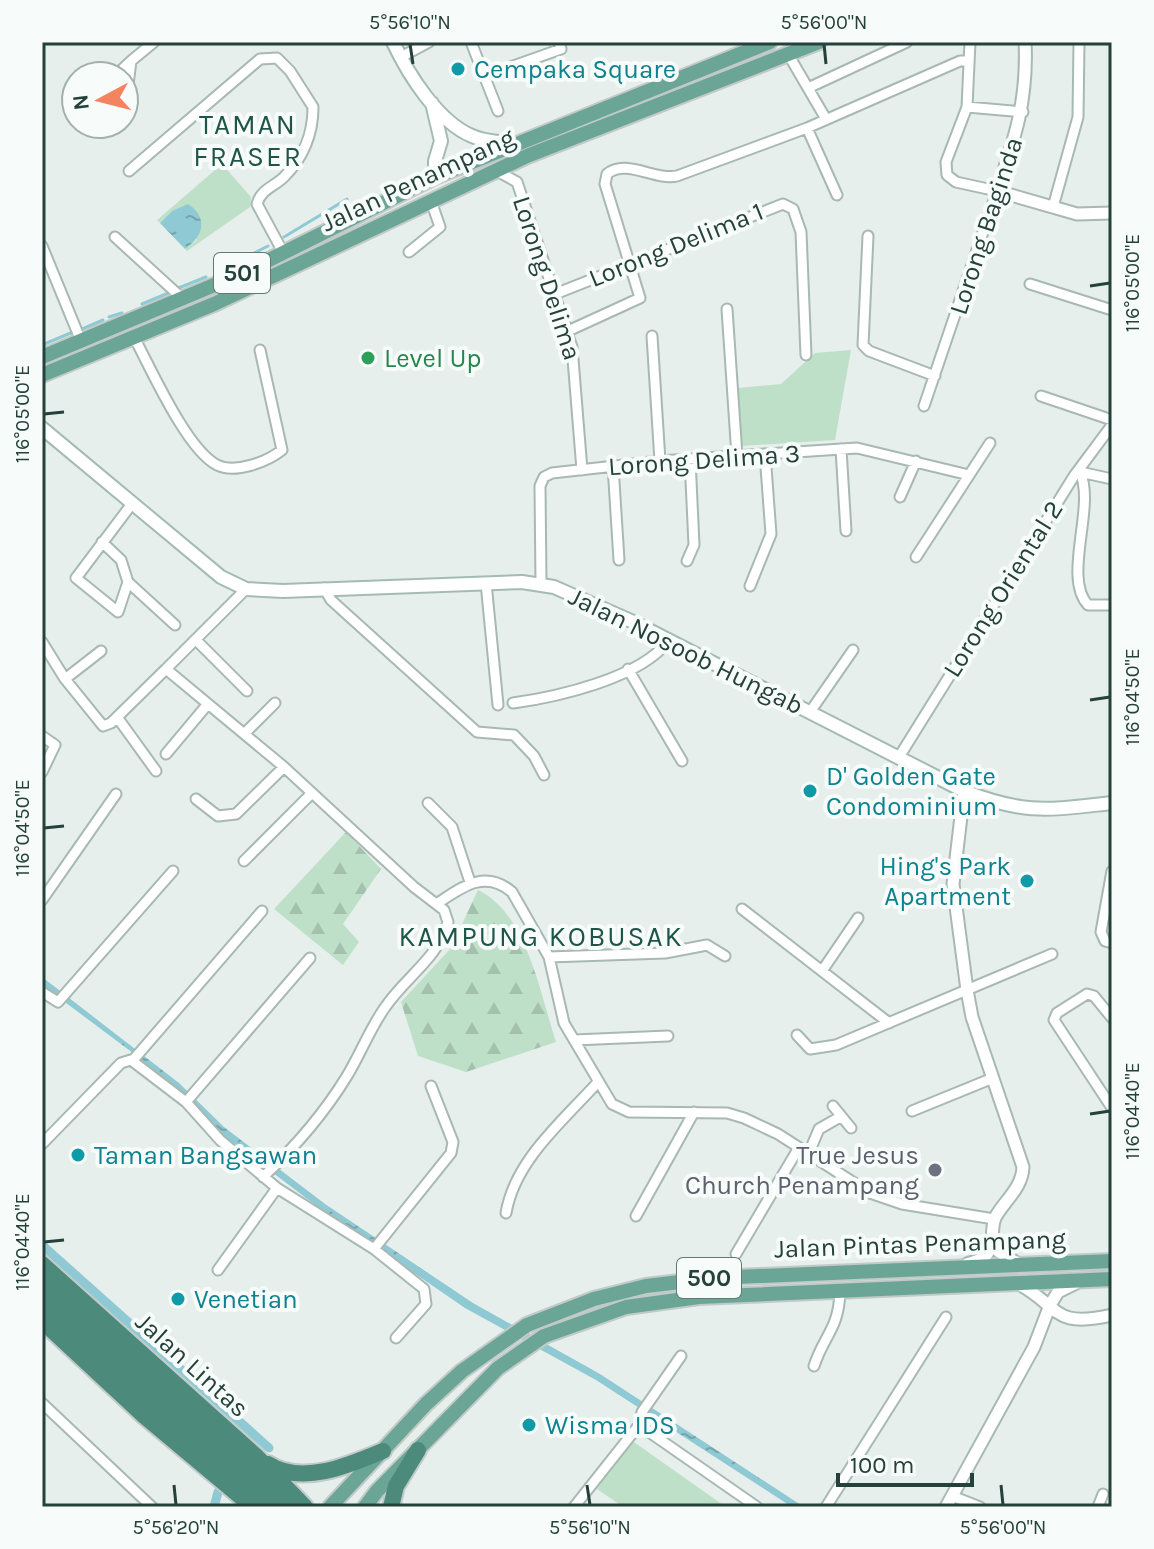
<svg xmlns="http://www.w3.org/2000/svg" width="1154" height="1549" viewBox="0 0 1154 1549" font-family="Karla,sans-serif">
  <defs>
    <pattern id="forest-firs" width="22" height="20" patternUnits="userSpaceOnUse" patternTransform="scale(2)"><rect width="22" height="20" fill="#bfe0c8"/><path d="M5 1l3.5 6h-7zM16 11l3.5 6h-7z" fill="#a4c1ad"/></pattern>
    <pattern id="water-ripples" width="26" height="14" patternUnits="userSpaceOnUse" patternTransform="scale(2)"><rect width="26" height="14" fill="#8ec9d4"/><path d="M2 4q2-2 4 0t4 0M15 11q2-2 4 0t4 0" fill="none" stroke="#74a5ad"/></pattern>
  </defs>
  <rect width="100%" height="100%" fill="#e6efeb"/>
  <path fill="#bfe0c8" d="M222 164 251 197 250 207 187 251 185 249 197 240 172 211 160 223 157 220Z
    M851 350 835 440 741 446 738 388 781 384 815 353Z
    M631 1440 726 1507H623L597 1489Z"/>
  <path fill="url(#forest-firs)" d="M346 832 381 869 343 924 359 942 343 965 274 909Z
    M478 890C527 913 540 994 556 1042L466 1072 418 1056 401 1002 451 948Z"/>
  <path fill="url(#water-ripples)" d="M188 204C209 218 203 237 185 249L160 223 172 211Z
    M42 977 179 1083 224 1127 325 1204 473 1303 600 1374 804 1507H792L596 1380 465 1308 318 1207 219 1132 137 1056 42 985Z"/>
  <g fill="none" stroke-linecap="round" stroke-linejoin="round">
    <path stroke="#8ec9d4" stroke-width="3" d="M284 237 347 199
      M219 271 268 246
      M176 289 206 277
      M142 304 171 292
      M109 317 122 313
      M80 330 103 320
      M42 345 73 332"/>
    <path stroke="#8ec9d4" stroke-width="9" d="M42 1245 269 1448
      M214 1507 218 1492"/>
    <g stroke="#a8b8b2" stroke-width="13">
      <path id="minor" d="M471 42 498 111
        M788 54 826 119
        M401 57 429 42
        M131 61 154 42
        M115 76 131 61 128 85 124 88
        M485 76 561 49 559 42
        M808 88 907 42
        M967 107 1023 112
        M807 128 837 195
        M129 171 260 59 277 58 290 71 313 107C313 135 304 157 284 177 274 187 261 189 257 204L284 254
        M497 171 517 182 572 347 582 470
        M1053 207 1078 117 1079 42
        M868 236 863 345 869 351 935 376
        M115 237 183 299
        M42 246 81 341
        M409 252 440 227 431 201
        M1030 284 1112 310
        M555 294 783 204 793 209 801 232 806 355
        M727 309 737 456
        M568 331 640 298 605 184 607 174C626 158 655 181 677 176L807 128 960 61H969
        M652 336 660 461
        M135 339C151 369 187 450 217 465 235 474 267 462 282 450L260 350
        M1041 396 1112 420
        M924 406 997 191 956 182 947 175 946 162 967 107 970 42
        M841 449 846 531
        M613 466 619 560
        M1080 472C1096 507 1062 577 1088 605H1112
        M1080 472 1112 479
        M900 497 916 461
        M102 542 121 560 128 582 175 625
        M916 557 990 443
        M687 561 694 545 690 459
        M128 582 118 612 76 578 131 505
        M486 583 498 705
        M541 583 540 486 544 477 552 473 660 461 857 448 969 475
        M750 586 771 534 765 454
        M324 588 331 600 477 732 514 735 534 756 544 775
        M246 589 166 669 284 767 414 887 444 910 448 922C439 957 406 977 386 1006 370 1028 361 1053 347 1076 325 1112 294 1148 263 1177
        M196 640 247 691
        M42 642 65 679 103 726 111 723 166 669
        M628 669 682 761
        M65 679 101 651
        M513 703C557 697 641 678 668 641
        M810 712 853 650
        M117 717 156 771
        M245 733 275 703
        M42 736 55 745 42 772
        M166 754 207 705
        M899 757 1074 476 1112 425
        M196 799 218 816 236 814 284 767
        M428 803 452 827 470 882
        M244 861 312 793
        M1112 871 1101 932 1105 941 1112 943
        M42 900 116 794
        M438 903C462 887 485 869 512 892L549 957 564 1023 612 1104 629 1112 727 1113 744 1118 778 1134 870 1193 902 1204 994 1219
        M742 909 889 1023
        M549 957 665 953 707 945 725 956
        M822 971 858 918
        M42 992 58 1002 173 871
        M1112 1018 1094 996 1087 994 1057 1013 1054 1020 1112 1108
        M797 1035 810 1049 836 1045 1052 954
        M574 1040 668 1036
        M131 1060 186 1102 220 1140 277 1188 218 1270
        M186 1102 310 958
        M833 1106 851 1128
        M912 1111 993 1078
        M42 1144 121 1063 134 1059 262 911
        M808 1155 819 1129 840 1117
        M277 1188 374 1249 424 1289 426 1304 396 1338
        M506 1213C515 1160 563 1121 598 1082
        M636 1216 694 1112
        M374 1249 451 1153 453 1142 431 1086
        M736 1254 798 1149
        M814 1366C824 1335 839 1329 840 1291
        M42 1403 152 1507
        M639 1425 757 1507
        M952 1496 980 1507
        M574 1507 639 1425 642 1412 681 1356
        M826 1507 946 1317
        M1098 1507 1103 1494"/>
    </g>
    <g stroke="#a8b8b2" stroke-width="15">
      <path id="tertiary" d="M1025 42C1028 99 1015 138 997 191L1077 214 1112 213
        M964 791 953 884 967 990 972 1017 1023 1167C1022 1188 1006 1199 996 1216 989 1228 997 1246 984 1257 980 1261 972 1262 967 1264
        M993 1240 998 1251 1017 1263
        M1017 1283C1061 1306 1051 1329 1112 1315
        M946 1507 1034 1347 1050 1305 1058 1292 1076 1283"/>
    </g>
    <g stroke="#a4bbb3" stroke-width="16">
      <path id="secondary" d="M393 42C408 74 438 122 472 136 485 142 501 142 515 144
        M432 103 441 141 435 161V177
        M42 428 221 577 246 589 283 591 522 582 554 587 631 621 964 791C1027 815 1047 810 1112 803"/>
    </g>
    <g stroke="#c2cac8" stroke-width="18">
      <path id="primary" d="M42 357 243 273 435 177 770 42
        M42 375 214 304 527 156 819 42
        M330 1507 426 1404 462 1371 527 1325 594 1299 646 1286 714 1278 1112 1261
        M365 1507 377 1491 498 1368 544 1336 626 1307 699 1297 1112 1279"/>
    </g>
    <g stroke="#c2cac8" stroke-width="20">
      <path id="trunk" d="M42 1264 257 1457 305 1507
        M42 1282 292 1507
        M42 1303 269 1507
        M42 1321 142 1414 253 1507
        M268 1464C302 1486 350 1465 383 1451
        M391 1507 396 1486 418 1450"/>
    </g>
    <use href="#minor" stroke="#fff" stroke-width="9"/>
    <use href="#tertiary" stroke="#fff" stroke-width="11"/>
    <use href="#secondary" stroke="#fff" stroke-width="12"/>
    <use href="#primary" stroke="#6aa596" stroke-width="14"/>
    <use href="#trunk" stroke="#4c8a7c" stroke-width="16"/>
  </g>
  <path fill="none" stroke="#24423a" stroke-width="3" d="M410 44 413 64M824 44 826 64M1090 286 1110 283M44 414 64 412M1090 700 1110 697M44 828 64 826M1090 1114 1110 1111M44 1242 64 1240M174 1485 176 1505M587 1485 590 1505M1001 1485 1003 1505"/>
  <g fill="#0f9aa8" stroke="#f7fbf9" stroke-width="3">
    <circle cx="458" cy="69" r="8"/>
    <circle cx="810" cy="791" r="8"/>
    <circle cx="1027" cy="881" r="8"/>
    <circle cx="78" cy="1155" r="8"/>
    <circle cx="178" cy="1299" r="8"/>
    <circle cx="529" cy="1425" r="8"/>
  </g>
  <circle fill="#2e9e5b" stroke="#f7fbf9" stroke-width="3" cx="368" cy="358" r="8"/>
  <circle fill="#6b7280" stroke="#f7fbf9" stroke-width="3" cx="935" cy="1170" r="8"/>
  <g text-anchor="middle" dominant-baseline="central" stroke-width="8" stroke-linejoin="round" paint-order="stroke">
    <g fill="#f7fbf9" stroke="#637a73" stroke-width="2">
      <rect x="214" y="253" width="56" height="40" rx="6"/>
      <rect x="677" y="1258" width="64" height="40" rx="6"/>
    </g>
    <g font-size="24" font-weight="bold" fill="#24423a">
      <text x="242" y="273">501</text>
      <text x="709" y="1278">500</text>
    </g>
    <g font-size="26" fill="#0d838f" stroke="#f7fbf9" text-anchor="start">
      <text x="474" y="69">Cempaka Square</text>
      <text x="826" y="776">D' Golden Gate<tspan x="826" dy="30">Condominium</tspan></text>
      <text x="1011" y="866" text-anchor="end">Hing's Park<tspan x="1011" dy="30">Apartment</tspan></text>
      <text x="94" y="1155">Taman Bangsawan</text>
      <text x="194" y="1299">Venetian</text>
      <text x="545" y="1425">Wisma IDS</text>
    </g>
    <g font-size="26" fill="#24423a" stroke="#f7fbf9">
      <text transform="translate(418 180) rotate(-25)">Jalan Penampang</text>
      <text transform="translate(986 226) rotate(-72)">Lorong Baginda</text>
      <text transform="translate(676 245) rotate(-22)">Lorong Delima 1</text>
      <text transform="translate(547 278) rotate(72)">Lorong Delima</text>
      <text transform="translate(704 460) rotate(-4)">Lorong Delima 3</text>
      <text transform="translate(1003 589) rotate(-58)">Lorong Oriental 2</text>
      <text transform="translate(686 651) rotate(26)">Jalan Nosoob Hungab</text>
      <text transform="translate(920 1244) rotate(-2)">Jalan Pintas Penampang</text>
      <text transform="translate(192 1365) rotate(42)">Jalan Lintas</text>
    </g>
    <g font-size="26" fill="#27864d" stroke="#f7fbf9" text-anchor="start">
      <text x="384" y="358">Level Up</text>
    </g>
    <g font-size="26" fill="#5b616d" stroke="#f7fbf9" text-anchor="end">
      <text x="919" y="1155">True Jesus<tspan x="919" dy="30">Church Penampang</tspan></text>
    </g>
    <g font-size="28" letter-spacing="2" fill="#1f5548" stroke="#f7fbf9">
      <text x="248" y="124">TAMAN<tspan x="248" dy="32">FRASER</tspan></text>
      <text x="541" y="936">KAMPUNG KOBUSAK</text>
    </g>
  </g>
  <rect width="1154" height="1549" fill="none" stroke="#f7fbf9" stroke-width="88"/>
  <g transform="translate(100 100) rotate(263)"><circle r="38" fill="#f7fbf9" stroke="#a3b1ad" stroke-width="2"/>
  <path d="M0-6L14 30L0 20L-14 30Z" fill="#f4845f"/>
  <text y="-12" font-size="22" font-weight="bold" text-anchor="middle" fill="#24423a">N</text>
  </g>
  <path d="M838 1473v12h134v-12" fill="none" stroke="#24423a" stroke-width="4"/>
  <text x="850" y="1473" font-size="24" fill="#24423a" stroke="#f7fbf9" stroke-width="6" paint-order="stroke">100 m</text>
  <rect x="44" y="44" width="1066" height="1461" fill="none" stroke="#24423a" stroke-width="3"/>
  <g font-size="20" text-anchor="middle" fill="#24423a">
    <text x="410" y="29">5°56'10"N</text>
    <text x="824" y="29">5°56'00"N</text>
    <text transform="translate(1132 283) rotate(-90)" y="7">116°05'00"E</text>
    <text transform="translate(22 414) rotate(-90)" y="7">116°05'00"E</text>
    <text transform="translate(1132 697) rotate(-90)" y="7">116°04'50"E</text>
    <text transform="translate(22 828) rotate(-90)" y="7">116°04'50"E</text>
    <text transform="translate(1132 1111) rotate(-90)" y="7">116°04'40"E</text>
    <text transform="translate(22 1242) rotate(-90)" y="7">116°04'40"E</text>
    <text x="176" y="1534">5°56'20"N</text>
    <text x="590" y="1534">5°56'10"N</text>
    <text x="1003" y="1534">5°56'00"N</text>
  </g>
</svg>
